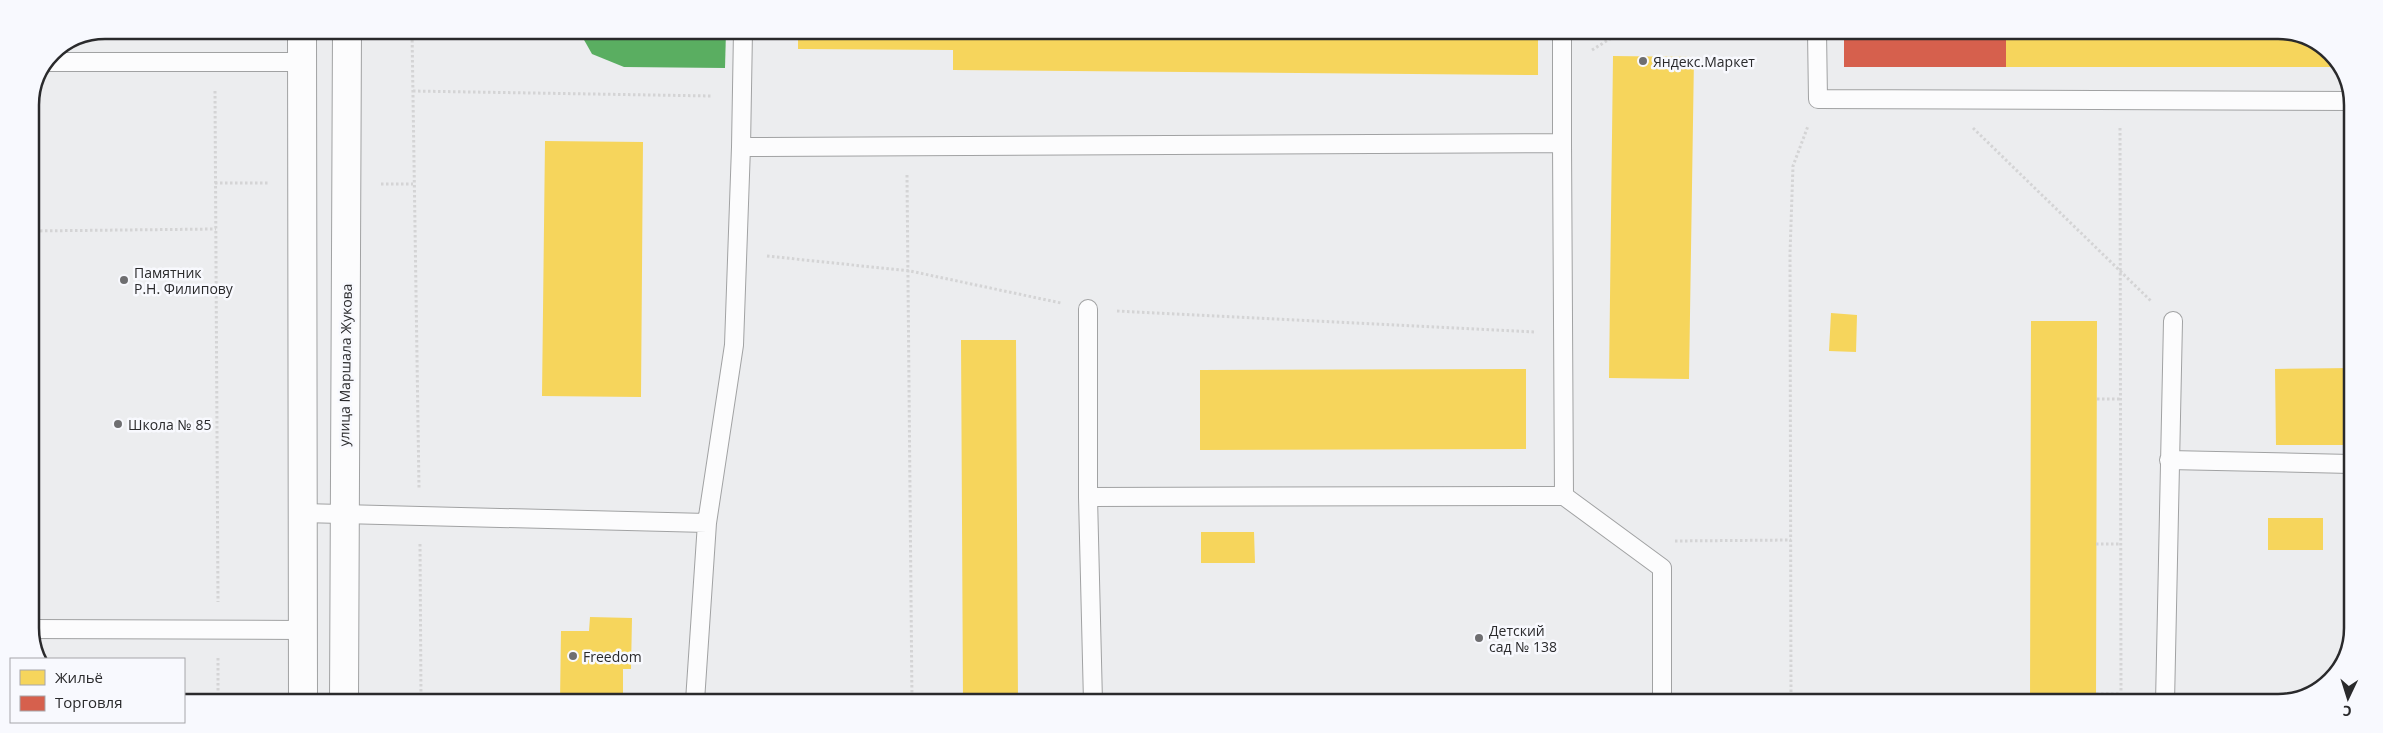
<svg xmlns="http://www.w3.org/2000/svg" width="2383" height="733" viewBox="0 0 2383 733" font-family="'Open Sans',sans-serif">
  <rect width="100%" height="100%" fill="#ecedef"/>
  <path fill="#f6d55c" d="M798 31 1538 32V75L953 70V50L798 49Z
    M2006 32 2298 33 2335 56 2340 67H2006Z
    M1613 56 1694 57 1689 379 1609 378Z
    M545 141 643 142 641 397 542 396Z
    M1831 313 1857 315 1856 352 1829 351Z
    M2031 321H2097L2096 703H2030Z
    M961 340H1016L1018 701H963Z
    M2352 368 2351 445H2276L2275 369Z
    M1526 369V449L1200 450V370Z
    M2268 518H2323V550H2268Z
    M1201 532H1254L1255 563H1201Z
    M590 617 632 618 631 669H623V701H560L561 631H589Z"/>
  <path fill="#d6604d" d="M1844 32H2006V67H1844Z"/>
  <path fill="#5aae61" d="M579 31H726L725 68 624 67 592 54Z"/>
  <g fill="none" stroke-linecap="round" stroke-linejoin="round">
    <g stroke="#a1a2a3" stroke-width="20">
      <path id="lane" d="M1817 32 1818 99 2353 101
        M48 62H302
        M741 147 743 31
        M1088 309V497L1093 702
        M2169 460 2351 464
        M1564 496 1662 568V702
        M1088 497 1564 496 1562 143
        M302 513 707 523 695 701
        M707 523 734 345 741 147 1562 143V32
        M30 629 303 630
        M2165 703 2173 321"/>
    </g>
    <g stroke="#a1a2a3" stroke-width="30">
      <path id="secondary" d="M302 30 303 701
        M344 701 347 30"/>
    </g>
    <path stroke="#d4d4d5" stroke-width="3" stroke-dasharray="2.5 2.5" stroke-linecap="butt" d="M412 30 419 488
      M1592 50 1621 32
      M215 91 218 602
      M413 91 712 96
      M1973 128 2151 301
      M2120 128 2121 703
      M907 175 912 701
      M215 183H270
      M381 184H413
      M30 231 216 229
      M767 256 910 271 1061 303
      M1117 311 1535 332
      M2097 399H2121
      M1675 541 1791 540
      M420 544 421 701
      M2096 544H2121
      M218 658V701
      M2096 694H2121
      M623 697H667
      M1791 702 1790 253 1793 166 1808 126"/>
    <use href="#lane" stroke="#fcfcfd" stroke-width="18"/>
    <use href="#secondary" stroke="#fcfcfd" stroke-width="28"/>
  </g>
  <g fill="#6e6e70" stroke="#f8f9fe" stroke-width="2">
    <circle cx="1643" cy="61" r="5"/>
    <circle cx="124" cy="280" r="5"/>
    <circle cx="118" cy="424" r="5"/>
    <circle cx="1479" cy="638" r="5"/>
    <circle cx="573" cy="656" r="5"/>
  </g>
  <g text-anchor="middle" dominant-baseline="central" stroke-width="5" stroke-linejoin="round" paint-order="stroke">
    <g font-size="14" fill="#2a2a2c" stroke="#f8f9fe" text-anchor="start">
      <text x="1653" y="61">Яндекс.Маркет</text>
      <text x="134" y="272">Памятник<tspan x="134" dy="16">Р.Н. Филипову</tspan></text>
      <text x="128" y="424">Школа № 85</text>
      <text x="1489" y="630">Детский<tspan x="1489" dy="16">сад № 138</tspan></text>
      <text x="583" y="656">Freedom</text>
    </g>
    <g font-size="14" fill="#2a2a2c" stroke="#f8f9fe">
      <text transform="translate(345 365) rotate(-89)">улица Маршала Жукова</text>
    </g>
  </g>
  <path d="M0 0H2383V733H0ZM105 39H2278A66 66 0 0 1 2344 105V628A66 66 0 0 1 2278 694H105A66 66 0 0 1 39 628V105A66 66 0 0 1 105 39Z" fill="#f8f9fe" fill-rule="evenodd"/>
  <path fill="none" stroke="#2a2a2c" stroke-width="2.5" d="M105 39H2278A66 66 0 0 1 2344 105V628A66 66 0 0 1 2278 694H105A66 66 0 0 1 39 628V105A66 66 0 0 1 105 39Z"/>
  <rect x="10" y="658" width="175" height="65" fill="#f8f9fe" stroke="#a6a6aa"/>
  <rect x="20" y="670" width="25" height="15" fill="#f6d55c" stroke="#a6a6aa"/>
  <text x="55" y="683" font-size="15" fill="#2a2a2c">Жильё</text>
  <rect x="20" y="696" width="25" height="15" fill="#d6604d" stroke="#a6a6aa"/>
  <text x="55" y="708" font-size="15" fill="#2a2a2c">Торговля</text>
  <g transform="translate(2348 698) rotate(184)" stroke="#f8f9fe" stroke-width="4" paint-order="stroke">
  <path d="M0-4L9 19L0 12L-9 19Z" fill="#2a2a2c"/>
  <text y="-8" font-size="14" font-weight="bold" text-anchor="middle" fill="#2a2a2c">С</text>
  </g>
</svg>
